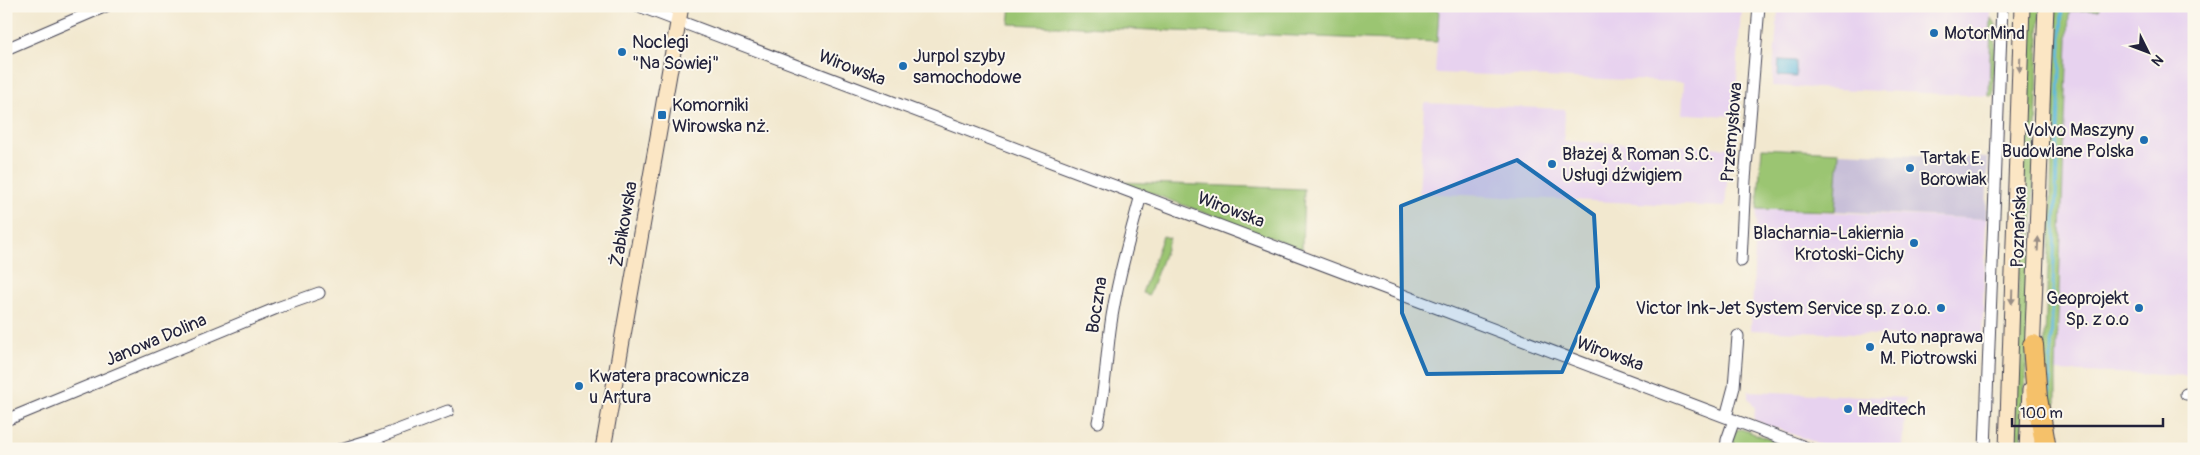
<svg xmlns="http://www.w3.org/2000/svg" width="2200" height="455" viewBox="0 0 2200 455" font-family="Pangolin,sans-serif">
  <rect width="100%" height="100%" fill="#fbf7ec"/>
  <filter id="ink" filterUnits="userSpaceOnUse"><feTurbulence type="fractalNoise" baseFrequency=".02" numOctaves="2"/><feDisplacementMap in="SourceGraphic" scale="10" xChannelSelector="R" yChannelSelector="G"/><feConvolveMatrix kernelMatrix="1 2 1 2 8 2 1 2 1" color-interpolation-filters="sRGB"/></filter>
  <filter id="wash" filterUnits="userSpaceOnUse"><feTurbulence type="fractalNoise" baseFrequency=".0096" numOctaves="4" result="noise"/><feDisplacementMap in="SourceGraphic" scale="20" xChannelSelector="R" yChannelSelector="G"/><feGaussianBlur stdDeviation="1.12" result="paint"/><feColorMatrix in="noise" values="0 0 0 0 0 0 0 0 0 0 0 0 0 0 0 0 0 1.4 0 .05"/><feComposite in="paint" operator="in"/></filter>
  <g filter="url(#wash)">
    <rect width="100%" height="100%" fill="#f2e8cf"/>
    <path fill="#e7d2ef" d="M1346 6H1741L1735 116 1682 114 1684 82 1435 73 1439 10Z
      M1783 6H1991L1989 96 1772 86 1778 11Z
      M2099 6H2194V376L2056 371 2069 11 2099 10Z
      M1424 103 1565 109 1564 141 1730 148 1725 207 1419 193Z
      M1757 209 1986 219 1982 339 1751 330Z
      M1748 391 1906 398 1903 449H1833L1754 420 1755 408 1748 398Z"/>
    <path fill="#c8bfd8" d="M1839 152 1988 158 1986 219 1835 211Z"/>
    <path fill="#9bc572" stroke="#5e7456" d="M1011 6H1346L1439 10 1437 42 1009 24Z
      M2027 6H2040L2030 308 2021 449H2013Z
      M2056 6H2099V10L2069 11 2056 371V449H2050L2044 383V358L2050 224Z
      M1991 18 1996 25 1993 96H1989Z
      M1762 148 1839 152 1835 211 1757 209Z
      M1121 182 1304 189 1302 249Z
      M1163 236 1170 238 1149 295 1142 293Z
      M1741 429 1798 449H1732L1733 435 1736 430Z"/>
    <path fill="#61b9de" stroke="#426e8c" d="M1779 60 1796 61V77L1778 76Z"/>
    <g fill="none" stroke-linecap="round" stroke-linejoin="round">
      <path stroke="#61b9de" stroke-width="3" d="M2049 413 2062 6"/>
    </g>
  </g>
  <g filter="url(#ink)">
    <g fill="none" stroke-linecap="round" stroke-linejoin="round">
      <g stroke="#414051" stroke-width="13">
        <path id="street" d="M639 6 1810 449
          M6 49 106 6
          M1741 261 1745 180 1759 6
          M2186 394H2194
          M1726 417 1734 387 1738 336
          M6 420 277 308 319 293
          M1098 422C1105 391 1106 361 1110 330 1116 284 1129 240 1141 195
          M341 449 377 438 448 411
          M1726 449 1727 440 1734 420
          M1985 449 2002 6"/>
      </g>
      <g stroke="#414051" stroke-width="17">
        <path id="secondary" d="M2032 355 2046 6
          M603 449 681 6
          M2007 449 2022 6
          M2027 449 2030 390"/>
      </g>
      <g stroke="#414051" stroke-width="22">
        <path id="highway" d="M2033 345 2037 398 2046 449"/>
      </g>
      <use href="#street" stroke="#fff" stroke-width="11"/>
      <use href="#secondary" stroke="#fbe6c4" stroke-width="15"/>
      <use href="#highway" stroke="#f5c16b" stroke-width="20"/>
    </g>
    <defs><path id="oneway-solid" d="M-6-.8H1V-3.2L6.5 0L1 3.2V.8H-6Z" transform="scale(1.25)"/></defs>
    <g fill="#998e86">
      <use href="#oneway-solid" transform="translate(2020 65) rotate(92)"/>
      <use href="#oneway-solid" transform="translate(2038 244) rotate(-87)"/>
      <use href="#oneway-solid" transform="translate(2012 297) rotate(92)"/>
    </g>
  </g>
  <path fill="#1f6fb2" fill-opacity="0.2" stroke="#1f6fb2" stroke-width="4" stroke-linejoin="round" d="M1517 160 1594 215 1598 287 1562 372 1427 374 1402 313 1401 206Z"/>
  <g fill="#1f6fb2" stroke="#fbf7ec" stroke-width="2">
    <circle cx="1934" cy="33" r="5"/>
    <circle cx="622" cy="52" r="5"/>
    <circle cx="903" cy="66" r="5"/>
    <rect x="657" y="110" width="10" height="10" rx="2.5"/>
    <circle cx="2144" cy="140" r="5"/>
    <circle cx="1552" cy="164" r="5"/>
    <circle cx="1910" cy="168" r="5"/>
    <circle cx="1914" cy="243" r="5"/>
    <circle cx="1941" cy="308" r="5"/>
    <circle cx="2139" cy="308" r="5"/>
    <circle cx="1870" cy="347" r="5"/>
    <circle cx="579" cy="386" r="5"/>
    <circle cx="1848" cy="409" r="5"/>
  </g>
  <g text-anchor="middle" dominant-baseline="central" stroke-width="4" stroke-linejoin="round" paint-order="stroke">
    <g font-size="18" fill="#22223b" stroke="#fbf7ec" text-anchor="start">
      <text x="1944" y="33">MotorMind</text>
      <text x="632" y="42">Noclegi<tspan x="632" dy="21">"Na Sowiej"</tspan></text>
      <text x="913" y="56">Jurpol szyby<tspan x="913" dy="21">samochodowe</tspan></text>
      <text x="672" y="105">Komorniki<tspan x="672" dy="21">Wirowska nż.</tspan></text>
      <text x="2134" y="130" text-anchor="end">Volvo Maszyny<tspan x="2134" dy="21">Budowlane Polska</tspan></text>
      <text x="1562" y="154">Błażej &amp; Roman S.C.<tspan x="1562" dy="21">Usługi dźwigiem</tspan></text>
      <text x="1920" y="158">Tartak E.<tspan x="1920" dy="21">Borowiak</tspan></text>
      <text x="1904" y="233" text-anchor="end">Blacharnia-Lakiernia<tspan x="1904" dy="21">Krotoski-Cichy</tspan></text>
      <text x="2129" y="298" text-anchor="end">Geoprojekt<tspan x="2129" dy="21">Sp. z o.o</tspan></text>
      <text x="1931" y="308" text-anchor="end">Victor Ink-Jet System Service sp. z o.o.</text>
      <text x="1880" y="337">Auto naprawa<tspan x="1880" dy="21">M. Piotrowski</tspan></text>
      <text x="589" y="376">Kwatera pracownicza<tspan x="589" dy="21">u Artura</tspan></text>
      <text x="1858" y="409">Meditech</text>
    </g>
    <g font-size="18" fill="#22223b" stroke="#fbf7ec">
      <text transform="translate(852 68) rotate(21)">Wirowska</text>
      <text transform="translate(1732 132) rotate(-85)">Przemysłowa</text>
      <text transform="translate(1231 210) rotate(21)">Wirowska</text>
      <text transform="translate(624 224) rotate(-80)">Żabikowska</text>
      <text transform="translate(2019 227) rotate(-88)">Poznańska</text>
      <text transform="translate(1097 305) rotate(-81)">Boczna</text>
      <text transform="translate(156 340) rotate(-23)">Janowa Dolina</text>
      <text transform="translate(1610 354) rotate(20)">Wirowska</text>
    </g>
  </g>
  <rect width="2200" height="455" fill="none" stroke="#fbf7ec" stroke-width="25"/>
  <g transform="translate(2148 52) rotate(132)" stroke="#fbf7ec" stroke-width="4" paint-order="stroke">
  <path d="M0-4L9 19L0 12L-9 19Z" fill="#22223b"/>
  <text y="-8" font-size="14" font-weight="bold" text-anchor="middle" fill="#22223b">N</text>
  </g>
  <path d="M2012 418v8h151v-8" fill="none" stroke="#22223b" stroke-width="2.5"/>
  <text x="2020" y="418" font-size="15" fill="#22223b" stroke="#fbf7ec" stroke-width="4" paint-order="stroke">100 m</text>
</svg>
